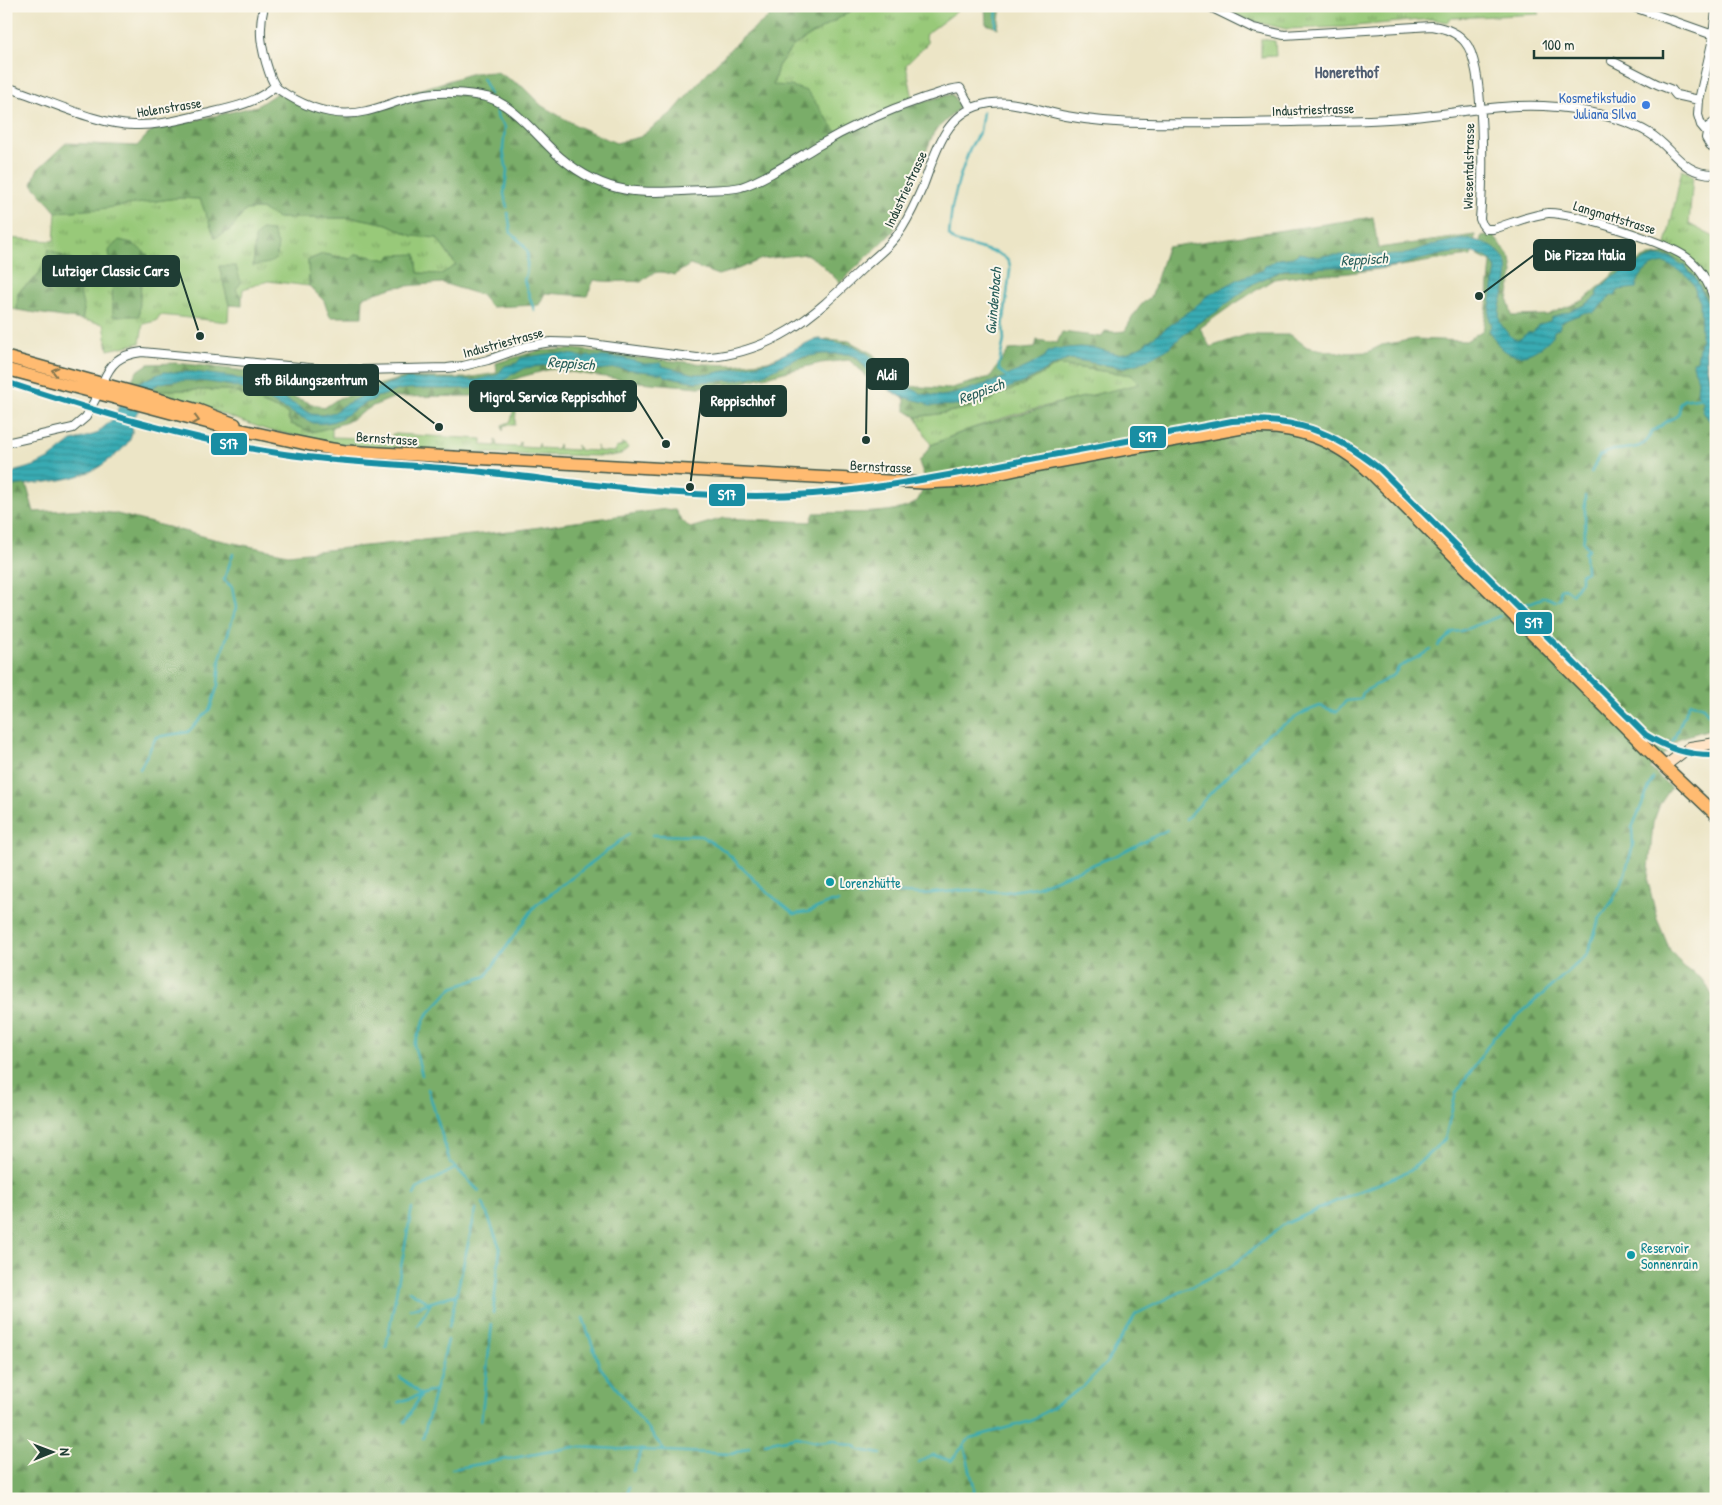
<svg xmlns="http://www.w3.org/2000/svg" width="1722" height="1505" viewBox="0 0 1722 1505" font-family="'Patrick Hand',sans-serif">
  <defs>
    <pattern id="grass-tufts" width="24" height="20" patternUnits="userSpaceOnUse" patternTransform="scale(1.25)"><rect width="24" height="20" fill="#98c979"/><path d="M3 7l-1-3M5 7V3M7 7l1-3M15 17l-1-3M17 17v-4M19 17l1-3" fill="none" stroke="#7ba464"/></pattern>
    <pattern id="forest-firs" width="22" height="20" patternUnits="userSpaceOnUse" patternTransform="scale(1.25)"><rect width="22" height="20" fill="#7aad69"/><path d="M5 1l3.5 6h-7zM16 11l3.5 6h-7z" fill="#638e57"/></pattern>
    <pattern id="water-rules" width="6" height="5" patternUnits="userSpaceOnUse" patternTransform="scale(1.25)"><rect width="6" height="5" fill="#39abb3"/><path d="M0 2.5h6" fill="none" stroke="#2f8c92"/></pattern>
  </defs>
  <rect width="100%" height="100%" fill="#fbf7ec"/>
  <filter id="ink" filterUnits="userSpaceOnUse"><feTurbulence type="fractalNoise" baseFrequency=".02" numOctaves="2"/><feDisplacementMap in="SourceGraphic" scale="10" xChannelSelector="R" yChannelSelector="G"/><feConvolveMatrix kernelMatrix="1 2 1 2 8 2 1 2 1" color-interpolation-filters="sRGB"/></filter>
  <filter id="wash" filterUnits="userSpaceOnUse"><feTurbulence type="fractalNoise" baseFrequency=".0096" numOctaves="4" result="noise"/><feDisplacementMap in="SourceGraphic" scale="20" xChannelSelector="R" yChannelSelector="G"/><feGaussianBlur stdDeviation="1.12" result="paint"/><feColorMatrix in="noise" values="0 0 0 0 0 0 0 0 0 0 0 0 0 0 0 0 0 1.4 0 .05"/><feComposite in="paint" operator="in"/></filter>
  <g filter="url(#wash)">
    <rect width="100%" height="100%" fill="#ece5c6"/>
    <path fill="url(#grass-tufts)" stroke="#5c8356" fill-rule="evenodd" d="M859 6H964L925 35 928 43 906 65 913 99 837 132 773 86 778 66 793 46Z
      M1219 6H1535L1540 14 1452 18 1447 22 1431 19 1345 27 1286 29 1247 20Z
      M1261 39 1275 41 1276 56 1261 57Z
      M1682 169 1693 176 1689 224 1716 238V321L1707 297 1680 260 1664 254Z
      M177 198 200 199 215 237 230 230 246 210 261 209 278 218H358L387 224 412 236 437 238 456 266 441 274 418 273 416 255 388 260 356 254 350 259 323 254 308 260 309 286 268 281 243 289 242 298 219 266 229 305 228 322 160 315 156 321 143 324 140 343 108 350 104 324 82 320 84 310 50 250 38 276 18 292 17 310 6 308V238L54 241 56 212 99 209ZM109 250 148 255 141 282 138 316 112 276Z
      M1058 365 1132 375 1140 385C1069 400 996 415 931 445L916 417 945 413 983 404 1005 392 1023 385Z
      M519 386V392L543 393 544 388C548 388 554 391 555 395L517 393 515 425H504L503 431 502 425 510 422C517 409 510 399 516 388Z
      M165 390H230L287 413 291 424 311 432 332 427V437L392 439V434H394L482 439V445L496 446V440L498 446 519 447 520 442 521 447 538 448 539 443 540 448 557 449 558 444 559 449 577 450V445L579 450 596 451 597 446 598 451 615 452 616 448 622 446V443L626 445 628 448 621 454 609 456 524 455 392 449 337 444 267 430 194 404 158 394Z"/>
    <path fill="url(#forest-firs)" stroke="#4c754e" d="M782 6H859L793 46 778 66 773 85 791 86 807 91 837 132 913 104 952 94 960 107 934 132 893 232 840 283 819 262 806 254 762 259 738 269 718 275 690 265 674 275C659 270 653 271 641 282 625 280 610 283 594 280L587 296 545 293 539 305 491 307 481 295 442 283 395 287 363 297 362 317H330L324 301 309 286 308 260 323 254 350 259 356 254 388 260 391 255 416 254 418 273 441 274 456 265 437 238 412 236 387 224 358 218H278L261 209 246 210 230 230 215 238 200 199 177 198 100 209 56 212 32 184 37 170 66 143 137 146 152 130 257 106 277 93 303 102 348 112 367 110 409 93 473 73 497 72 523 87 542 106 579 127 616 143 640 137 673 112 705 75 736 43Z
      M985 6H1001L998 28 986 24Z
      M1373 217 1378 248 1475 235 1471 256 1437 260 1401 266 1341 274H1312L1274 279 1228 308 1200 328 1210 347 1246 335H1291L1307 347 1339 353 1368 352 1382 345 1415 339 1466 341 1483 330 1487 307 1491 262 1478 256 1481 237 1492 234 1511 258 1513 273 1508 300 1512 316 1547 315 1584 300 1616 272 1649 256 1664 254 1680 260 1693 274 1707 297 1716 321 1700 340 1710 378 1716 382V727L1680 738 1650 768 1671 788 1660 804 1653 823 1648 881 1657 919 1670 950 1683 966 1704 981 1716 1002V1499H6V481L24 476 34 512 83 509 117 514 214 539 288 554 519 530 666 509 675 510 680 518 690 528 724 518 811 522 814 513C837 512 900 516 916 502 921 497 923 487 926 481L919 462 931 445 970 429 1067 401 1139 384 1132 375 1058 365 1023 385 1005 392 983 404 945 413 916 417 905 410V399L879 383 871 385 864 373 849 360 821 363 740 383 699 387 639 382 551 369 521 377 472 396 395 397 373 406 347 422 328 428 312 432 291 424 287 413 230 390H165L159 392 130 384 136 372 148 364 176 363 222 368 245 371 296 398 324 408 339 398 356 394 358 391 405 377 466 378 497 373 496 363 537 351 575 349 632 357 706 364 734 365 768 361 805 346 827 339 849 341 873 354 887 370 907 386 948 389 990 377 1009 350 1035 348 1037 340 1057 343 1062 332 1102 337 1105 331 1114 332 1125 331 1133 316 1141 305 1152 295 1167 247Z
      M261 230 272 231 278 244 276 259 269 263 253 266 255 238Z
      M119 240 132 243 148 255 141 282 139 316H113L112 276 109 250Z
      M49 249 73 261 84 310 82 320 17 310 18 292 38 276Z
      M219 266H236L241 283 236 289 242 298V306L229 305Z"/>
    <path fill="url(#water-rules)" stroke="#2c7474" d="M1462 239C1474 239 1485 242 1495 249 1521 268 1499 292 1499 317 1499 325 1508 334 1514 339H1520L1527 333 1533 332 1538 325 1550 321 1551 318 1585 305 1596 297 1599 289 1611 278 1647 259 1658 256 1672 258 1681 265 1685 266 1696 279 1708 304 1711 322 1706 344V362L1711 391 1716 402V429L1703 412 1702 405 1704 403 1697 393 1698 380 1693 365V362L1697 361 1701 335 1700 301C1695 295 1696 291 1693 284 1690 278 1684 273 1679 271 1667 264 1666 260 1651 267 1643 271 1637 280 1636 288L1619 290 1615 295 1611 296 1593 313 1586 312 1561 322 1559 329 1554 331C1553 338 1547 342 1542 346 1527 358 1510 360 1497 343 1494 339 1492 334 1489 330L1492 325 1490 320 1489 313 1496 269C1484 237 1423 260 1400 265 1386 268 1372 269 1358 270L1354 267H1329L1283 270 1254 283 1215 313 1195 325 1166 350 1140 363 1122 368 1071 359 1059 363 1024 382 963 405 929 406 924 402 902 397 889 390 875 380 857 357 847 354H822L798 358 762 375 736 380 696 382 665 376 663 374 619 368 591 370 577 365 554 364 525 368 515 374H511C500 395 427 387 406 389 395 389 386 396 376 397L375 400C352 405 343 427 313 423 291 413 270 400 248 391 230 383 172 375 155 386 148 390 143 404 138 411 132 419 134 427 131 436 128 448 109 460 99 467 72 483 36 482 6 487V477L16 471 34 466 50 458 72 441 96 434 114 418 118 408 134 384 164 372H193L233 377 252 383 257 387 280 396 311 414 322 415 335 412 342 406 387 384 406 379 476 380 497 375 505 366 517 363 521 358 554 353 575 355 584 358 588 356 623 358 645 364 661 363 662 366 695 374H710L768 362 813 340 820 339 854 346 868 354 897 381 922 394 941 396 954 394 998 380 1029 366 1044 357 1048 352 1055 349 1080 347 1094 348 1118 354 1129 352 1143 345 1195 307 1207 296 1241 278 1263 270 1265 266 1278 259 1293 257 1300 253 1318 257 1328 255H1402L1431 245Z"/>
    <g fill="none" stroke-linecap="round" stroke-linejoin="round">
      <path stroke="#39abb3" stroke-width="2.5" d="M996 26 997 6
        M482 78 490 94
        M494 102 498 119 505 127 503 149 507 171 504 194 507 207
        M983 112 980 131 970 148 959 179 952 207 949 235 954 241 997 253C1005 257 1011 261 1010 270L1003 327 1004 340 999 364V370L1009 378
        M508 213 511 233 522 243 528 252C527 261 528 272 524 280L534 310
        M1591 473 1599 456C1604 454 1608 451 1614 450 1630 448 1647 450 1652 431 1659 429 1661 425 1666 422 1677 414 1679 420 1680 404L1683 400 1703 397
        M1524 605 1545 597 1555 601 1560 598V589L1564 588 1572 594 1581 581V574L1586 572 1585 553 1589 549 1583 542C1587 526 1584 512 1585 496
        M1438 646 1453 632 1461 631 1500 616
        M1672 743 1690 702 1703 707 1711 717 1716 716
        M140 769 156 737 188 732 210 709 218 685 220 659 236 608 232 587 224 580 233 554
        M1186 819 1266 735 1305 712 1320 706 1337 712 1346 701 1361 699 1363 692 1394 675 1399 667 1431 650
        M652 835 701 836 724 850 767 892 794 914 808 912 831 902H838
        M859 896 884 892 922 894 968 890 1005 892 1036 887 1117 855 1167 830
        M422 1075 414 1045 426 1016 452 988 486 976 535 906 629 834
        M428 1089 450 1162 479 1191
        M414 1195 417 1189 456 1168
        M483 1203 500 1248 493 1313
        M409 1291 429 1303
        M410 1309 457 1294
        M583 1318 600 1367 665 1451
        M418 1325 431 1303
        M449 1327 476 1209
        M386 1347 412 1208
        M400 1377 421 1395 405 1422
        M399 1402 435 1390
        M481 1421 492 1324
        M423 1438 448 1340
        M765 1443 797 1437 819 1442 834 1440 841 1444 854 1445 860 1450 881 1454
        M964 1445 974 1487V1499
        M919 1462 933 1455 951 1461 970 1438 1031 1421 1083 1387 1106 1363 1136 1314 1229 1268 1283 1225 1341 1199 1410 1171 1445 1139 1456 1093 1494 1037 1587 955 1600 918 1611 903 1622 883 1633 846 1632 828 1653 778
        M452 1469 574 1447 732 1454 749 1447
        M633 1471 642 1450
        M627 1499 629 1487"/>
    </g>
  </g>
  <g filter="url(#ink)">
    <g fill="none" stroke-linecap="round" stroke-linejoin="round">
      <g stroke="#3e564a" stroke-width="10">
        <path id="minor" d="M264 6C258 30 261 48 269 72 271 78 273 84 278 89 304 107 335 119 367 111 385 107 403 98 421 95 440 91 462 93 481 96 510 99 539 139 560 157 580 174 602 186 627 190 652 194 678 191 703 190 715 189 729 190 741 187 762 181 794 160 814 148 849 127 885 111 924 98 936 95 948 89 960 88L971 108
          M1208 6 1253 28 1284 35 1432 26C1445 28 1457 32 1465 42 1486 66 1483 184 1480 219L1482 224 1486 229H1493C1510 224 1530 215 1548 213 1572 212 1674 244 1691 261 1704 273 1710 287 1716 303
          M1631 6 1716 36
          M1612 61 1657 84 1672 90 1676 95 1699 100
          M6 87C44 98 96 125 134 125 158 126 182 119 205 114 231 108 255 104 275 86
          M1716 121 1708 127 1706 138 1710 145 1716 150
          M1706 131 1701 125 1698 115 1699 100 1712 43 1716 11
          M102 384C111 362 119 355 142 352L319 369 361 370 447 368 463 366 488 360 527 346 551 342 584 343 697 358C772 355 811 318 862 269 876 256 892 245 902 228 910 215 917 200 923 186 935 155 944 115 981 105 1010 97 1039 111 1066 116 1093 121 1120 123 1148 123 1196 124 1245 123 1293 122 1330 121 1367 121 1404 118 1466 113 1520 98 1583 111 1606 115 1629 121 1649 133 1674 148 1681 175 1716 174
          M6 443 73 428 86 417 98 394"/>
      </g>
      <g stroke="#3e564a" stroke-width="12">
        <path id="secondary" d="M1665 766 1690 747 1716 743"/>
      </g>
      <g stroke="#3e564a" stroke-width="14">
        <path id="primary" d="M6 357 198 410 235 424
          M6 369 220 426C262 433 303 445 345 451L924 483 966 481 1029 467 1242 428C1294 424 1335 439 1372 474L1655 757 1716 815"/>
      </g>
      <use href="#minor" stroke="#fff" stroke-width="8"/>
      <use href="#secondary" stroke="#ffe4c6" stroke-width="10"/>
      <use href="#primary" stroke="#ffbb71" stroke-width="11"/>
      <g stroke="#fbf7ec" stroke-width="10">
        <path id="rail-1" d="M6 382C97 412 190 440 284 454 350 464 417 464 483 472 593 484 703 502 813 494 878 489 942 477 1005 464 1081 450 1156 435 1232 421 1295 417 1331 430 1380 469L1646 735C1668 749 1690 756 1716 755"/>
      </g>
      <use href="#rail-1" stroke="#198ea3" stroke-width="6"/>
    </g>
    <defs><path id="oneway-chevron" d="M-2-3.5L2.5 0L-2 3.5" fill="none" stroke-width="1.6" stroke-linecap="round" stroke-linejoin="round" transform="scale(1.25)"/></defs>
    <g stroke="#84764f">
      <use href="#oneway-chevron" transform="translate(55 371) rotate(-165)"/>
      <use href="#oneway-chevron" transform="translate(196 420) rotate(15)"/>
    </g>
  </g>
  <circle fill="#3f7fe0" stroke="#fbf7ec" stroke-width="2" cx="1646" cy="105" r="5"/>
  <g fill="#0f9aa8" stroke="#fbf7ec" stroke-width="2">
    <circle cx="830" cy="882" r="5"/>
    <circle cx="1631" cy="1255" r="5"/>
  </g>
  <g text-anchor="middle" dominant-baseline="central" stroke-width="4" stroke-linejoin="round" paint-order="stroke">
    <g font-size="14" fill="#366cbe" stroke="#fbf7ec" text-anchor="end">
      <text x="1636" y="97">Kosmetikstudio<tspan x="1636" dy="16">Juliana SIlva</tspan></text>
    </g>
    <g font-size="14" fill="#1f3d34" stroke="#fbf7ec">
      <text transform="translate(169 107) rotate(-9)">Holenstrasse</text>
      <text transform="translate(1313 109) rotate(-2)">Industriestrasse</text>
      <text transform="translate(1468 166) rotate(-89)">Wiesentalstrasse</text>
      <text transform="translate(905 189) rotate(-65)">Industriestrasse</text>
      <text transform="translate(1615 217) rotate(17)">Langmattstrasse</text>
      <text transform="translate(503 342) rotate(-15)">Industriestrasse</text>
      <text transform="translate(387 438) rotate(4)">Bernstrasse</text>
      <text transform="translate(881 466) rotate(3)">Bernstrasse</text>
    </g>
    <g font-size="14" fill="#0d838f" stroke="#fbf7ec" text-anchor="start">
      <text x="840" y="882">Lorenzhütte</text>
      <text x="1641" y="1247">Reservoir<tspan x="1641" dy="16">Sonnenrain</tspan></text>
    </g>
    <g font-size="15" font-style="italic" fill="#275e5a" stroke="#fbf7ec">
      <text transform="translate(1364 259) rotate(-3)">Reppisch</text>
      <text transform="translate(993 301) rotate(-85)">Gwindenbach</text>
      <text transform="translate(571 363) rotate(4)">Reppisch</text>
      <text transform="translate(981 391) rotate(-20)">Reppisch</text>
    </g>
    <g font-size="16" font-weight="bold" fill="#515f72" stroke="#fbf7ec">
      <text x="1347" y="72">Honerethof</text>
    </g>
  </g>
  <path fill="none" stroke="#1f3d34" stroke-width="2" d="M1479 296L1534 255M200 336L179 271M866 440L867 374M439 427L378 380M666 444L636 396M690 487L701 401"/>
  <g fill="#1f3d34" stroke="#fbf7ec" stroke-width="2">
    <circle cx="1479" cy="296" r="5"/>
    <circle cx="200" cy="336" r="5"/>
    <circle cx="866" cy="440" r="5"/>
    <circle cx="439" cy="427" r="5"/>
    <circle cx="666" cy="444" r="5"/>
    <circle cx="690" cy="487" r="5"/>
  </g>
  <g fill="#1f3d34" stroke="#1f3d34" stroke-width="2">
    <rect x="1534" y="240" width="101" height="30" rx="5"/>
    <rect x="43" y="256" width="136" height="30" rx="5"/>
    <rect x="867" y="359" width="41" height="30" rx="5"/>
    <rect x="244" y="365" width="134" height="30" rx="5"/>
    <rect x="470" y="381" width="166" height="30" rx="5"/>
    <rect x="701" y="386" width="85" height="30" rx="5"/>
  </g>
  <g font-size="15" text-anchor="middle" font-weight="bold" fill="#fff">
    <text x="1585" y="260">Die Pizza Italia</text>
    <text x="111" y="276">Lutziger Classic Cars</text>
    <text x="887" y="380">Aldi</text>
    <text x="311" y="385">sfb Bildungszentrum</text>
    <text x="553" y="402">Migrol Service Reppischhof</text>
    <text x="743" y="406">Reppischhof</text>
  </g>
  <g stroke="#fbf7ec" stroke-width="2">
    <rect x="1129" y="425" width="38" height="24" rx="5" fill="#198ea3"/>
    <rect x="210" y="432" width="38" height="24" rx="5" fill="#198ea3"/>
    <rect x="708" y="483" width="38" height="24" rx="5" fill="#198ea3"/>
    <rect x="1515" y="611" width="38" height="24" rx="5" fill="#198ea3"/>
  </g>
  <g font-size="14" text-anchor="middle" font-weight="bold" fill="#fff">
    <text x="1148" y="442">S17</text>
    <text x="229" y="449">S17</text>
    <text x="727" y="500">S17</text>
    <text x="1534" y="628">S17</text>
  </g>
  <rect width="1722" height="1505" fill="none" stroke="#fbf7ec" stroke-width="25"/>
  <g transform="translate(52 1452) rotate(89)" stroke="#fbf7ec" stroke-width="4" paint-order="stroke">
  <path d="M0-4L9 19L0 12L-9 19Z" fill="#1f3d34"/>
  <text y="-8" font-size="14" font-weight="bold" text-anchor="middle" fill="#1f3d34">N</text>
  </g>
  <path d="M1534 50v8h129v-8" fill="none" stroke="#1f3d34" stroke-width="2.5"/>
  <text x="1542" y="50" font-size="15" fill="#1f3d34" stroke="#fbf7ec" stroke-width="4" paint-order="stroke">100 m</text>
</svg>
